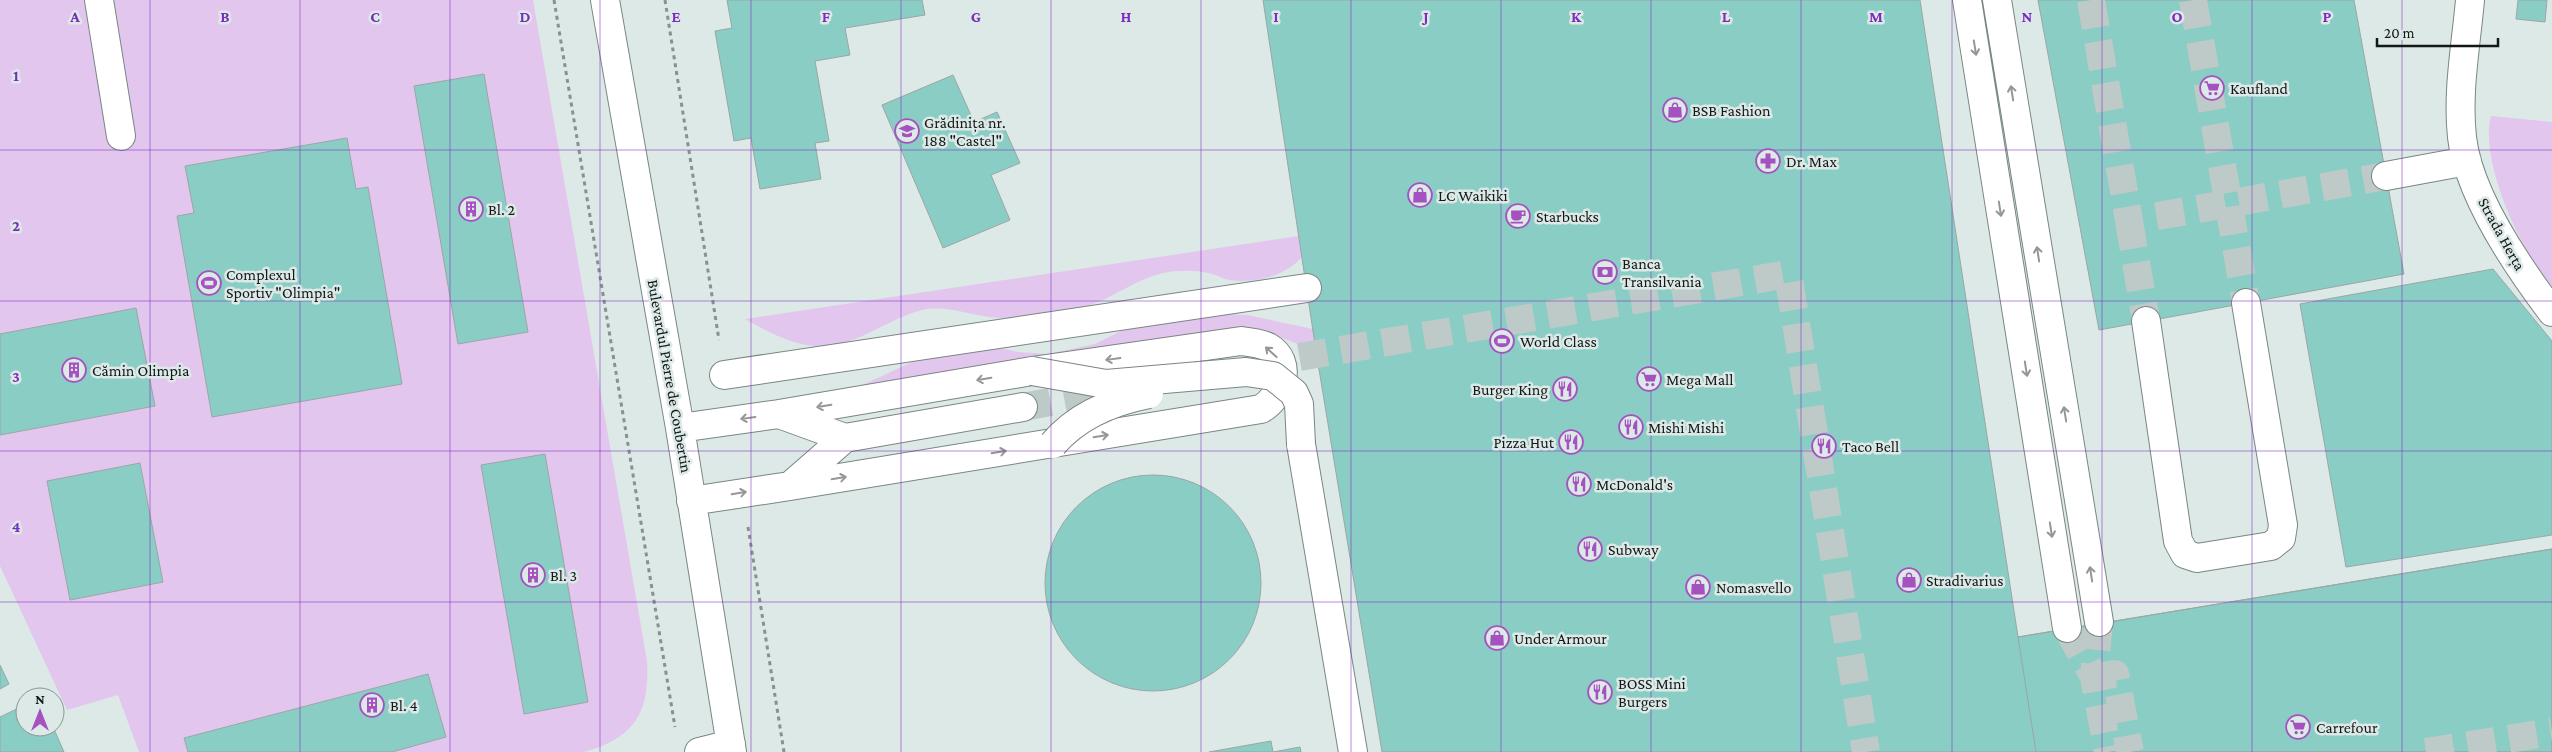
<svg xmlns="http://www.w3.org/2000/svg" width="2552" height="752" viewBox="0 0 2552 752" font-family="'Crimson Pro',serif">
  <rect width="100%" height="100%" fill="#dce9e7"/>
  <path fill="#e3c6ed" d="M0 0H533L647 661C650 712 635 738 584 752H139L118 695 67 710 0 566Z
    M2491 116 2552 122V286C2521 253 2479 161 2491 116Z
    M1299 236 1302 257C1285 276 1256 284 1230 280 1222 279 1216 274 1208 273 1195 270 1177 270 1163 273 1141 278 1124 290 1105 299 1082 310 1056 314 1031 317 1014 319 995 319 978 315 961 312 943 306 926 309 888 317 856 349 815 346 789 344 767 331 745 319Z
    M1209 313 1247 315 1313 329 1316 351 1256 328 1118 347 841 395 925 356 991 346 1018 352 1048 354 1095 344 1135 324Z"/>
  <path fill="#8acdc5" stroke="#9aa7a5" d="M727 0H922L925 15 845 28 850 55 815 61 829 141 815 143 821 179 760 189 751 138 734 141 715 31 732 28Z
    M1263 0H1920L2018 637 2552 549V752H1382L1316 351Z
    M2038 0H2354L2404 274 2099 330Z
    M2518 0H2547L2545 22 2516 19Z
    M484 74 528 332 458 344 414 86Z
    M953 75 974 122 997 112 1020 163 991 175 1010 220 943 248 882 105Z
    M347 138 356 189 368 187 402 384 212 417 177 216 194 213 185 166Z
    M2493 269 2552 341V535L2346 567 2300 304Z
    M136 308 155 406 0 435V334Z
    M545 454 588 702 524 714 481 465Z
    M140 463 163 582 70 600 47 481Z
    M1045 583a108 108 0 1 1 216 0a108 108 0 1 1-216 0Z
    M2552 549V752H2036L2018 637Z
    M0 665 9 684 0 689Z
    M428 674 446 737 392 752H188L184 738Z
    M25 705V727H53L64 752H0V717Z
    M1271 741 1273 752 1300 747 1301 752H1209Z"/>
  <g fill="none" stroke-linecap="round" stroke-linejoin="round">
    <path stroke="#becac8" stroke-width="28" stroke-dasharray="28 14" stroke-linecap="butt" d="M2091 0 2129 221 2386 176
      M2193 0 2246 303
      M2129 221 2146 321
      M1258 364 1788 274 1866 752
      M1023 407 1125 388
      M2099 622 2094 677 2108 752
      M2067 628 2094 677
      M2094 677 2115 674 2130 752
      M2426 752 2552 732"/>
    <g stroke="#798684" stroke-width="30">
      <path id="minor" d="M99 0 121 136
        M605 0 680 428 732 752
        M1967 0 2067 628
        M1997 0 2099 622
        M2470 0C2466 45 2457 92 2462 137 2468 194 2518 267 2552 312
        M2386 176 2467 161
        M2146 321 2178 541 2185 554 2197 558 2271 546 2281 538 2283 525 2246 303
        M724 375 1307 288
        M779 414 1032 371 1241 341C1250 342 1260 343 1268 347 1294 362 1282 397 1261 409L790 486
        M680 428 779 414 845 438 1023 407
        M1301 444 1353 752
        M691 501 790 486 845 438
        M699 752 731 744"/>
    </g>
    <path stroke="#87918f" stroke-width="3" stroke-dasharray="4 4" stroke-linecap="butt" d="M554 0 675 727
      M665 0 719 340
      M748 527 784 752"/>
    <use href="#minor" stroke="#fff" stroke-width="28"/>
    <g stroke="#798684" stroke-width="30" stroke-linecap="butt">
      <path id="minor-bridge" d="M1032 371 1106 384 1246 372 1273 376 1294 393 1299 404 1301 444
        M1053 444C1077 416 1113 401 1149 394"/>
    </g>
    <use href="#minor-bridge" stroke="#fff" stroke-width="28"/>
  </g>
  <defs><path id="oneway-shaft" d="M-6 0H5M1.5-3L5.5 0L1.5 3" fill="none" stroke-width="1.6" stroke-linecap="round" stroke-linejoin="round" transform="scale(1.25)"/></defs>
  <g stroke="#959797">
    <use href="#oneway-shaft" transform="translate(1975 48) rotate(81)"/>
    <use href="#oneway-shaft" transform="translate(2012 93) rotate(-99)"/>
    <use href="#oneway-shaft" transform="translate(2000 209) rotate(81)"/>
    <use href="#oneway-shaft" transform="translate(2038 254) rotate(-99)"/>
    <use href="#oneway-shaft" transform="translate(1271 352) rotate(-138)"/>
    <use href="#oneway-shaft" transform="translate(1113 359) rotate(172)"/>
    <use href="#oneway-shaft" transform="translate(2026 369) rotate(81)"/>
    <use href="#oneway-shaft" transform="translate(984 379) rotate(170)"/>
    <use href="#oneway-shaft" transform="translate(824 406) rotate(170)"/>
    <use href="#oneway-shaft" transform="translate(2065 414) rotate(-99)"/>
    <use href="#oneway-shaft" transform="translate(748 418) rotate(172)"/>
    <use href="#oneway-shaft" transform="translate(1101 436) rotate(-9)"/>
    <use href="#oneway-shaft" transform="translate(999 452) rotate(-9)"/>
    <use href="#oneway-shaft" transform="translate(839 478) rotate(-9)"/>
    <use href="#oneway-shaft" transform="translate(739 493) rotate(-9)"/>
    <use href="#oneway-shaft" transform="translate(2051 530) rotate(81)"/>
    <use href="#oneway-shaft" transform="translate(2091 574) rotate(-99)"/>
  </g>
  <path fill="none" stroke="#7b2cbf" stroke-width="1" stroke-opacity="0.55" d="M150 0V752M300 0V752M450 0V752M600 0V752M751 0V752M901 0V752M1051 0V752M1201 0V752M1351 0V752M1501 0V752M1651 0V752M1801 0V752M1952 0V752M2102 0V752M2252 0V752M2402 0V752M0 150H2552M0 301H2552M0 451H2552M0 602H2552"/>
  <defs>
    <g id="supermarket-ring" transform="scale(1.25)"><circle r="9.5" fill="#dce9e7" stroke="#a551c0" stroke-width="1.5"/><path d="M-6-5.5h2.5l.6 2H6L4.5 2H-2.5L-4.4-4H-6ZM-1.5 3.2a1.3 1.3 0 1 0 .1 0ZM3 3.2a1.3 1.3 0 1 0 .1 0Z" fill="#a551c0"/></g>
    <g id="shop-ring" transform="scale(1.25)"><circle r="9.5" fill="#dce9e7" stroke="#a551c0" stroke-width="1.5"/><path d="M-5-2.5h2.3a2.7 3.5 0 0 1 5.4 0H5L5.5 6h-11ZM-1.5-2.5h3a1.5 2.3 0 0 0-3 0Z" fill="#a551c0"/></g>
    <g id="school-ring" transform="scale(1.25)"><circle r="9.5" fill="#dce9e7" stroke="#a551c0" stroke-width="1.5"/><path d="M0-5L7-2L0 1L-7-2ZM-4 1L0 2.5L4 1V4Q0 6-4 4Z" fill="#a551c0"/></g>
    <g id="pharmacy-ring" transform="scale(1.25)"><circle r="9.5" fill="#dce9e7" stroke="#a551c0" stroke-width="1.5"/><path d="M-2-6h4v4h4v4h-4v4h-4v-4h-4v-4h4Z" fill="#a551c0"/></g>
    <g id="building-ring" transform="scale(1.25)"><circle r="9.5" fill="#dce9e7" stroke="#a551c0" stroke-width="1.5"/><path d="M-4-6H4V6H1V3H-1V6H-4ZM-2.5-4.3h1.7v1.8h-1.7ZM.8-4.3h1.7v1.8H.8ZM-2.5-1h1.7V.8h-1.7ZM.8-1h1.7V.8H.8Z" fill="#a551c0"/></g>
    <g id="cafe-ring" transform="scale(1.25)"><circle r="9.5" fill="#dce9e7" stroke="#a551c0" stroke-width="1.5"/><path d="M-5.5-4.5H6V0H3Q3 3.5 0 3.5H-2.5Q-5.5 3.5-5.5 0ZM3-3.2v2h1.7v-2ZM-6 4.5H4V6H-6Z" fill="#a551c0"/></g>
    <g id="bank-ring" transform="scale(1.25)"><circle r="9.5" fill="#dce9e7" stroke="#a551c0" stroke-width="1.5"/><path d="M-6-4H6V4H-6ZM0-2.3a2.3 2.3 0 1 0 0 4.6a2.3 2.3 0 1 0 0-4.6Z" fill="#a551c0"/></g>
    <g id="stadium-ring" transform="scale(1.25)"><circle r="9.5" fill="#dce9e7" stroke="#a551c0" stroke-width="1.5"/><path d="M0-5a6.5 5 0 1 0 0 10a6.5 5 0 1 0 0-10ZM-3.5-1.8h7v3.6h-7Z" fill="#a551c0"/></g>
    <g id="restaurant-ring" transform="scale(1.25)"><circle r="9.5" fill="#dce9e7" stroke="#a551c0" stroke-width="1.5"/><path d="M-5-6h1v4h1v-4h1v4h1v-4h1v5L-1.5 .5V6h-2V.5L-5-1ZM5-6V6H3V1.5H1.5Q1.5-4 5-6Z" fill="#a551c0"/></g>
  </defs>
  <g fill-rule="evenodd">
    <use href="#supermarket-ring" x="2212" y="88"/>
    <use href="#shop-ring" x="1675" y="110"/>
    <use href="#school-ring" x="907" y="131"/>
    <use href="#pharmacy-ring" x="1768" y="161"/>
    <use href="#shop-ring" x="1420" y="195"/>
    <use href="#building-ring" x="471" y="209"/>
    <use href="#cafe-ring" x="1518" y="216"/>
    <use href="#bank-ring" x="1605" y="272"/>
    <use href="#stadium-ring" x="209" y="283"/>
    <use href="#stadium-ring" x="1502" y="341"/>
    <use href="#building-ring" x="74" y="370"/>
    <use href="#supermarket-ring" x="1649" y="379"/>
    <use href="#restaurant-ring" x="1565" y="389"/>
    <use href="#restaurant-ring" x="1631" y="427"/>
    <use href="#restaurant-ring" x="1571" y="442"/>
    <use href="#restaurant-ring" x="1824" y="446"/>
    <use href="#restaurant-ring" x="1579" y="484"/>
    <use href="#restaurant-ring" x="1590" y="549"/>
    <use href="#building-ring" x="533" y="575"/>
    <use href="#shop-ring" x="1909" y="580"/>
    <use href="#shop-ring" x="1698" y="587"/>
    <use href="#shop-ring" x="1497" y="638"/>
    <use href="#restaurant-ring" x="1600" y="692"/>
    <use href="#building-ring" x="372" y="705"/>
    <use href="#supermarket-ring" x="2298" y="727"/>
  </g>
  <g text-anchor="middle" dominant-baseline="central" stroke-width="5" stroke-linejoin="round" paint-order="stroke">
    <g font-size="16" fill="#131817" stroke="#dce9e7" text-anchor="start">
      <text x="2230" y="88">Kaufland</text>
      <text x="1692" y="110">BSB Fashion</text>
      <text x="924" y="122">Grădinița nr.<tspan x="924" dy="18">188 "Castel"</tspan></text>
      <text x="1786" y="161">Dr. Max</text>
      <text x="1438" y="195">LC Waikiki</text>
      <text x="488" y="209">Bl. 2</text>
      <text x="1536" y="216">Starbucks</text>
      <text x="1622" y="263">Banca<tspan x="1622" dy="18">Transilvania</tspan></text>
      <text x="226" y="274">Complexul<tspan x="226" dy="18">Sportiv "Olimpia"</tspan></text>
      <text x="1520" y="341">World Class</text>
      <text x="92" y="370">Cămin Olimpia</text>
      <text x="1666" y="379">Mega Mall</text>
      <text x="1548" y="389" text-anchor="end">Burger King</text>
      <text x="1648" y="427">Mishi Mishi</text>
      <text x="1554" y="442" text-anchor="end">Pizza Hut</text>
      <text x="1842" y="446">Taco Bell</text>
      <text x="1596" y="484">McDonald's</text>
      <text x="1608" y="549">Subway</text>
      <text x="550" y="575">Bl. 3</text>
      <text x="1926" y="580">Stradivarius</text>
      <text x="1716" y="587">Nomasvello</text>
      <text x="1514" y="638">Under Armour</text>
      <text x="1618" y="683">BOSS Mini<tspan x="1618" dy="18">Burgers</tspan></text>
      <text x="390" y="705">Bl. 4</text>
      <text x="2316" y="727">Carrefour</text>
    </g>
    <g font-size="16" fill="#131817" stroke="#dce9e7">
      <text transform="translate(2502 234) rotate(61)">Strada Herța</text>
      <text transform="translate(670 376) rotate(80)">Bulevardul Pierre de Coubertin</text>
    </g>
  </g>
  <g font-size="16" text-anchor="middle" font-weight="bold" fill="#7b2cbf" stroke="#dce9e7" stroke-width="5" stroke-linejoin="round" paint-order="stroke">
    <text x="75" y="22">A</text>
    <text x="225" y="22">B</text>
    <text x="375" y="22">C</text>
    <text x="525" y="22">D</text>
    <text x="676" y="22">E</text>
    <text x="826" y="22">F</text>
    <text x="976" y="22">G</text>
    <text x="1126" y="22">H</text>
    <text x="1276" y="22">I</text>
    <text x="1426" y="22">J</text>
    <text x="1576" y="22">K</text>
    <text x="1726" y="22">L</text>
    <text x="1876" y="22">M</text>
    <text x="2027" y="22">N</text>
    <text x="2177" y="22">O</text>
    <text x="2327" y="22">P</text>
    <text x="16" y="81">1</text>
    <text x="16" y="231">2</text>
    <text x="16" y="382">3</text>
    <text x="16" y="532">4</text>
  </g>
  <g transform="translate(40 712)"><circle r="24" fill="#dce9e7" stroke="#8c9594"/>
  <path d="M0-4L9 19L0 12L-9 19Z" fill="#a551c0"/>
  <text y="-8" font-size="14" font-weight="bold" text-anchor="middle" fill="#131817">N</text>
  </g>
  <path d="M2377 38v8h121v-8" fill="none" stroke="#131817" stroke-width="2.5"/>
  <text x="2384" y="38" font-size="15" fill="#131817" stroke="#dce9e7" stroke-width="4" paint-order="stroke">20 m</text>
</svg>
